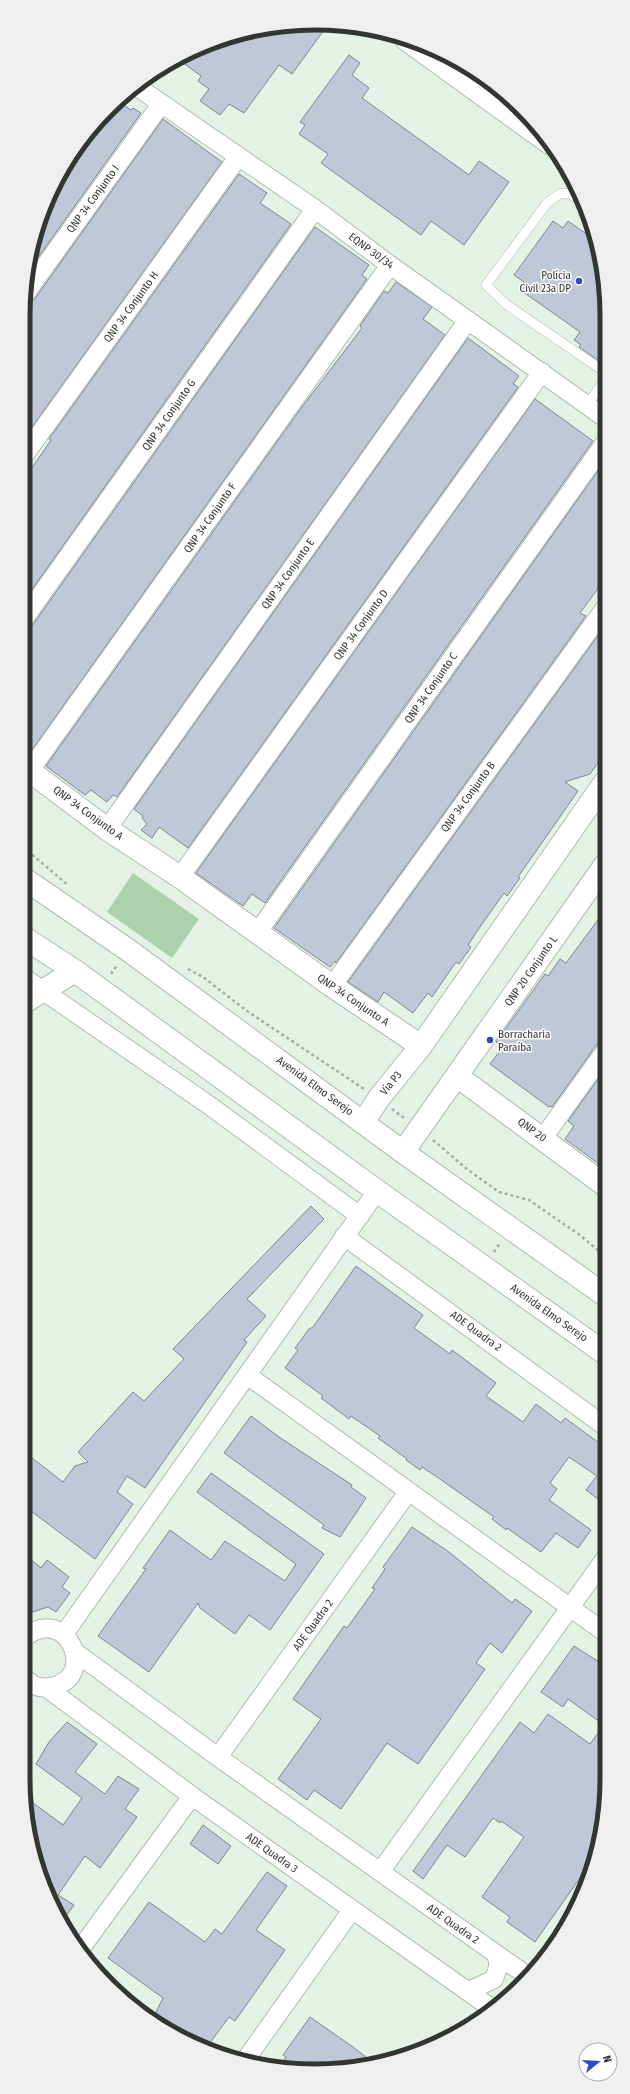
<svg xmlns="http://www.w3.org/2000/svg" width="630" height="2094" viewBox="0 0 630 2094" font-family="'Fira Sans Condensed',sans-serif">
  <rect width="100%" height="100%" fill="#e4f2e5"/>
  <path fill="#abd2ac" d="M133 873 199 919 172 958 107 912Z"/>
  <path fill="#c0c7d7" stroke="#808694" d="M315 23 324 30 292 74 279 65 244 113 229 104 220 115 200 101 209 89 198 81 201 76 178 59 203 45 258 29Z
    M349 55 360 63 352 75 369 88 362 98 469 175 479 161 509 182 464 245 431 221 421 235 321 163 328 154 299 134 305 125 300 122Z
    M118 101 131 110 133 108 141 113 27 273 29 258 45 203 72 153 109 108Z
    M163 119 222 162 32 427 23 420 24 304 34 300Z
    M239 174 267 193 260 203 291 224 23 602V481L51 440 49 439Z
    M553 221 563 228 568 221 595 240 605 277V353L599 361 579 347 581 345 574 340 580 332 519 289 524 282 514 275Z
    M315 227 369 265 362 275 367 279 29 754 23 750V630L32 626Z
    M396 282 432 307 423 319 445 335 117 797 113 795 107 802 91 790 85 795 46 766 299 411 362 328 360 326 384 291 388 293Z
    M468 338 519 376 513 384 518 387 516 390 188 848 159 827 152 838 141 830 147 824 142 818 143 816 134 809Z
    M535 399 593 441 265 903 252 894 243 906 196 873Z
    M605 461V579L580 613 586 616 336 963 335 961 330 967 274 928Z
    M605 626V753L590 774 565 782 578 791 518 877 520 878 507 896 504 893 480 927 468 945 471 947 459 964 456 962 432 997 428 993 413 1013 384 992 378 1002 348 982Z
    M606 909V1040L597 1044 552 1107 550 1106 549 1107 490 1064 503 1047 496 1042 545 974 548 976 560 959 566 963Z
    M606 1068V1169L565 1139 574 1126 568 1121Z
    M311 1206 324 1219 247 1299 266 1316 244 1340 247 1342 145 1488 127 1476 117 1492 133 1504 95 1559 23 1505V1451L63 1482 75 1466 88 1462 78 1452 133 1392 144 1401 184 1359 173 1349Z
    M356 1266 423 1315 414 1328 450 1354 452 1350 496 1383 486 1396 523 1422 536 1404 561 1423 565 1418 606 1448 607 1506 586 1490 597 1476 569 1457 550 1483 557 1489 549 1500 591 1530 578 1548 556 1533 541 1552 507 1528 506 1530 492 1519 494 1517 437 1477 422 1467 420 1470 406 1460 407 1459 378 1438 380 1436 351 1416 349 1419 321 1398 323 1396 285 1368 298 1350 295 1348 309 1329 313 1327Z
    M251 1416 279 1437 352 1485 351 1487 366 1498 340 1537 322 1528 324 1525 224 1453Z
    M211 1473 324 1554 270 1630 249 1615 235 1634 200 1608 198 1603 149 1672 98 1636 146 1569 143 1568 170 1530 211 1560 225 1541 285 1581 296 1564 197 1492Z
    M412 1527 449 1552 512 1603 515 1599 532 1611 502 1653 490 1643 476 1663 485 1669 418 1764 387 1743 341 1809 314 1790 307 1800 278 1779 321 1719 293 1699 344 1626 347 1628 375 1589 372 1588 385 1569 383 1567Z
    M23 1553 41 1568 47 1560 69 1577 62 1587 70 1593 56 1612 48 1607 23 1615Z
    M574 1646 607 1667V1779L602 1827 595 1837 600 1841 594 1858 535 1942 507 1922 510 1917 482 1897 524 1837 501 1821 500 1823 493 1818 465 1857 447 1845 423 1879 413 1871 520 1722 534 1733 548 1714 590 1744 604 1725 568 1699 563 1707 541 1692Z
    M67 1722 97 1744 75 1772 105 1794 118 1776 139 1789 125 1809 137 1817 100 1868 85 1856 58 1895 74 1905 63 1920 45 1891 29 1836 25 1797 63 1825 82 1798 36 1764 49 1742Z
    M203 1825 231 1846 218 1864 190 1844Z
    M267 1872 287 1886 256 1930 285 1950 235 2021 229 2017 207 2047 186 2041 152 2020 163 1998 108 1958 149 1902 205 1942 215 1929 222 1934Z
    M310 2017 353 2047 375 2064 334 2070 278 2069 286 2057 283 2055Z"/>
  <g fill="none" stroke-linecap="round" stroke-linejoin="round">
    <g stroke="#afbcaf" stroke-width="10">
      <path id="lane" d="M585 205 571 194 561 193 547 203 486 285 507 305 605 372
        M587 405 605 380"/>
    </g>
    <g stroke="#afbcaf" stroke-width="20">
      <path id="street" d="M405 41 549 145
        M136 86 315 209 390 265 605 418
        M25 294 161 104
        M23 457 238 157
        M23 620 315 209
        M30 770 390 265
        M107 829 468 320
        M180 877 542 372
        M257 933 605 443
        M23 977 206 1103 360 1216
        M332 986 605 608
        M543 1138 606 1050
        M344 1236 606 1427
        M247 1375 607 1634
        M64 1634 377 1191
        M23 1639C66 1600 101 1679 50 1687 40 1689 30 1685 23 1676
        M75 1652 218 1757 526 1975
        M47 1688 192 1796 494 2010
        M218 1757 408 1492
        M380 1872 607 1556
        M81 1948 192 1796
        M469 1991 494 1979 499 1965 496 1954
        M246 2059 352 1910"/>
    </g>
    <g stroke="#afbcaf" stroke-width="24">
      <path id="secondary" d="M23 766 107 829 180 877 332 986 421 1046
        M23 878 128 950 403 1152 606 1296
        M23 937 75 971 377 1191 606 1354
        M23 1003 75 971
        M457 1076 606 1186
        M364 1121 379 1098 421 1046 605 782
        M403 1152 605 865"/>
    </g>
    <path stroke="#a4afa5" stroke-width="2.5" stroke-dasharray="3 3" stroke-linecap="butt" d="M23 847 68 885
      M188 969 203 977 247 1011 364 1089
      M111 974 117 965
      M392 1109 404 1118
      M433 1140 468 1170 499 1192 529 1200 581 1236 606 1257
      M494 1252 500 1243"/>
    <use href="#lane" stroke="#fff" stroke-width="9"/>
    <use href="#street" stroke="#fff" stroke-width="18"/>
    <use href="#secondary" stroke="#fff" stroke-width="22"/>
  </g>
  <g fill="#2b4dbd" stroke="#fff" stroke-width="1.5">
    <circle cx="579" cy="281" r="4"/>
    <circle cx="490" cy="1040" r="4"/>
  </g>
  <g text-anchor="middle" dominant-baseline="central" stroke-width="3" stroke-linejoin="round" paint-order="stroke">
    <g font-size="11" fill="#313631" stroke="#fff">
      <text transform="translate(93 199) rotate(-54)">QNP 34 Conjunto I</text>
      <text transform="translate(371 251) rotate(36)">EQNP 30/34</text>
      <text transform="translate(131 307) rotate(-54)">QNP 34 Conjunto H</text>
      <text transform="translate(169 415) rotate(-55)">QNP 34 Conjunto G</text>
      <text transform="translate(210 518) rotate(-55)">QNP 34 Conjunto F</text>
      <text transform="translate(288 574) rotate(-55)">QNP 34 Conjunto E</text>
      <text transform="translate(361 625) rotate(-54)">QNP 34 Conjunto D</text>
      <text transform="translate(431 688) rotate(-55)">QNP 34 Conjunto C</text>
      <text transform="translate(468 797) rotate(-54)">QNP 34 Conjunto B</text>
      <text transform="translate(88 813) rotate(36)">QNP 34 Conjunto A</text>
      <text transform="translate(531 971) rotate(-55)">QNP 20 Conjunto L</text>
      <text transform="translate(353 1000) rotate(34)">QNP 34 Conjunto A</text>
      <text transform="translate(391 1083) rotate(-51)">Via P3</text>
      <text transform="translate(315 1086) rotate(36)">Avenida Elmo Serejo</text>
      <text transform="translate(532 1130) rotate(36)">QNP 20</text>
      <text transform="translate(549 1313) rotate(35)">Avenida Elmo Serejo</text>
      <text transform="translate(476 1331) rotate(36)">ADE Quadra 2</text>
      <text transform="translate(313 1625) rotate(-54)">ADE Quadra 2</text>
      <text transform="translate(272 1853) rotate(35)">ADE Quadra 3</text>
      <text transform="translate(453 1924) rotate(35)">ADE Quadra 2</text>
    </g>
    <g font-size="11" fill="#313631" stroke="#fff" text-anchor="end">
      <text x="571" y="275">Polícia<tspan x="571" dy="13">Civil 23a DP</tspan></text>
      <text x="498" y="1034" text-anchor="start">Borracharia<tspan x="498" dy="13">Paraíba</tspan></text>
    </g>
  </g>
  <path d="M0 0H630V2094H0ZM315 30H315A285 285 0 0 1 600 315V1779A285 285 0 0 1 315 2064H315A285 285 0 0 1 30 1779V315A285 285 0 0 1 315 30Z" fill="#efefef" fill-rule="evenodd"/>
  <path fill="none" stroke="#313631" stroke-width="5" d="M315 30H315A285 285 0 0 1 600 315V1779A285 285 0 0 1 315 2064H315A285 285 0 0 1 30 1779V315A285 285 0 0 1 315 30Z"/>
  <g transform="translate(598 2062) rotate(72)"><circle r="19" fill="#ffffff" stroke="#adafad"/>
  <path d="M0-3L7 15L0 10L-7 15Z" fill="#2b4dbd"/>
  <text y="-6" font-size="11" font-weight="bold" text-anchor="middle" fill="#313631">N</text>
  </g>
</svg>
